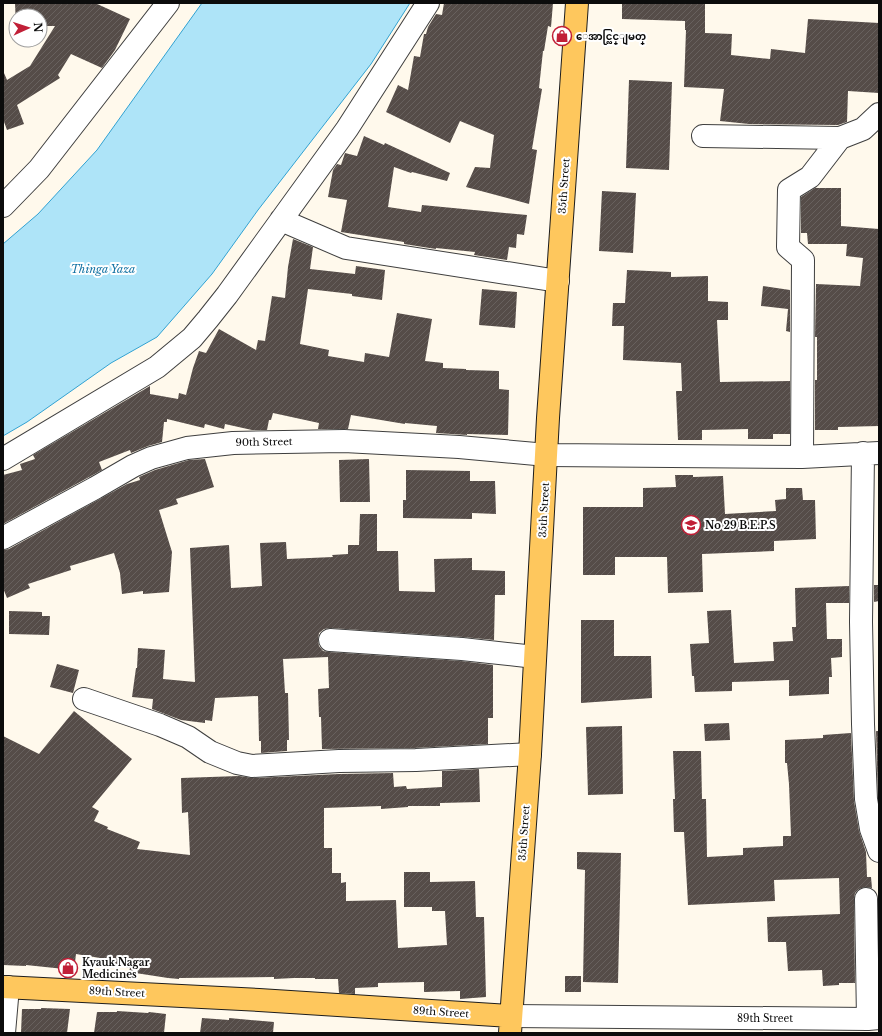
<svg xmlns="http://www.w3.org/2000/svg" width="882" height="1036" viewBox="0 0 882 1036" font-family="'Libre Baskerville','Noto Sans Myanmar',serif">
  <defs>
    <pattern id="building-hatch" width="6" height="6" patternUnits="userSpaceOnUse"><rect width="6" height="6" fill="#554c48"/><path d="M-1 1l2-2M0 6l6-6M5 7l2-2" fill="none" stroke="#68615e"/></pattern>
  </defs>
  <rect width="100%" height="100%" fill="#fff9ec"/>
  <path fill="#aee4f8" stroke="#32a2d2" d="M202 3H410L371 64 258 210 212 274 157 337 111 363 27 422 3 436V244L38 214 97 150Z"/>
  <path fill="url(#building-hatch)" d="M15 3H95L130 19 115 50 102 68 71 54 58 75 60 78 17 105 24 124 7 130 3 119V73H4L7 80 30 66 55 26H40V16H16V27Z
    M444 3H553L551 27 548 26 544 51H543L539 88 542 89 532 149 537 150 529 204 466 187 475 167 490 168 494 135 460 121 450 143 386 112 398 85 408 90 414 56 420 57 424 34H426L428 27 436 14 442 15Z
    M622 3H680L705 4V33L732 34 731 55 770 59 771 49 805 53 808 19 879 23V93L848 91 847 122 838 125 749 124 720 121 724 89 684 87 686 30H685V21L622 19Z
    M629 80 672 82 669 170 626 168Z
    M364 136 384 145 385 143 450 173 447 181 412 172 411 173 394 167 388 207 421 212 422 205 527 215 524 235 517 234 516 248 509 247 507 260 474 255 475 252 436 248V249L404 244V242L341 232 347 200 328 197 333 170 337 164 341 165 345 153 357 156Z
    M815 188H841V226L879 229V391H878L879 426 838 427V430H815V380H817V337H815L816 284 860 286 863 258 846 256 847 244H808L807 233H801V197Z
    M602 191 636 193 633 253 599 251Z
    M293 239 313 247 310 269 355 274 356 266 385 270 382 300 352 296V294L308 289 300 344 329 350 328 356 364 362 365 353 389 357 397 313 432 319 425 361 443 363V368L466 369V370L499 371V389L509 390 508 435 467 434V435L436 433 437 426 405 423V424L351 415 348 429H318L319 423 273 413 271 420H269L267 430H252L225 424 224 429 205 424 204 428 167 419V422H164L162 442 148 446 131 453 130 450 99 462 102 470 3 524V475L22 470 20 464 35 459 33 455 150 386V394L178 399 179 393 186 395 193 368 199 351 206 353 219 329 256 350 258 340 265 341 272 296 285 298 288 267Z
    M627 270 671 272V277L708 276V301L728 302V320H717L720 382 790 381V434H773V439H748V429L702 430V440H678L676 391H682L681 363 623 360 624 326H612L613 303H625Z
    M763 286 790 290V332L786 331 788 309 761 306Z
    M482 289 517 292 515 328 479 325Z
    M205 459 214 487 176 499 178 504 159 510 172 552 169 592 143 594V591L122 594 120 573 114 553 70 566 71 570 28 584 30 588 7 598 3 588V550L9 549 127 484 140 480 139 477 155 470 189 460Z
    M369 459 370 502H340L339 460Z
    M406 470 470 471V481H495L496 514 472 513V519L403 518V500H406Z
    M675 475H693V477L723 476 725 514 776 511 775 500 786 499V488H802L803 500H815L816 539 774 541V551L702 554 703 592 668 593 667 557H615V575H583V507H643V488L676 487Z
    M360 514H377V551H398L399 591 435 592 434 559 472 558V570L505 571V595H495L494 640 463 637 331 628 324 629 319 633 318 640 319 646 323 651 329 652 461 661 493 665V718H488V744L414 748 322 749 321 717H319L318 689 329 688 328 657 283 659 285 693H288L289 740H287V751L261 753V741H259L258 696 215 698 212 721 205 720V723L181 720 152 709 153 699 132 697 136 668H137L138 648 165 650 163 679 195 682 190 548 229 545 231 588 262 586 260 543 286 542 287 559 333 557 332 555 348 554V545H359Z
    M874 585H879V601L874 602Z
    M849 586V603H826L827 639H842V657L831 658 832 677H829V694L789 696V680L732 682V691L695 692 694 676H692L690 644 709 643 707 611 731 610 734 663 774 661 773 642 793 641 792 627H796L795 588Z
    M9 611 42 612V616H50L49 635 9 634Z
    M581 620H614V656H651L652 698 581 703Z
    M57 664 79 670 73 693 50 687Z
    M74 711 132 759 92 807 99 811 94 821 108 827 107 829 140 842 137 849 190 855 188 812 182 813 181 778 239 776 253 778 339 774 393 773 394 787 406 786 407 789 442 787V771L479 769 480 802 440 803V806H408V807L381 809V806L324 808V848H332V873H341V883L346 882V901L396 900 398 948 447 945 445 911H432V907H404V872H430V882L475 881 476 917H484L486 997 460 999V991L424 992V982L378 983V987L355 988V994L339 993 338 979H315V978H294L274 979V977L179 978V979L168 978 129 972 130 968 105 964 106 959 76 954 74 970 26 965V966L3 965V736L39 754Z
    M729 723 730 740 705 741 704 724Z
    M622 726 623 794 588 795 586 727Z
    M876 731H879V801L878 798Z
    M851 733 854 801 859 831 866 852 867 877H871L872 888 865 887 859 889 855 893 854 899 855 983H839V985L823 986 822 970 788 971 786 942H768L767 917 840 914 839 878 774 880 775 901 688 905 684 832H674L673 799H675L673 751H701L702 799H706L707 857 743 855V848L783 846V836H791L789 784 787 763H785V740L823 738V735Z
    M577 852 621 853 618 983 583 982 585 870 577 869Z
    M565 976H581V992H565Z
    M41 1008 70 1009 67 1033H21L22 1009H41Z
    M117 1011 148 1013 149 1012 166 1014 164 1033H94L97 1012H117Z
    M202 1018 229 1020V1018L274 1022 273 1033H200Z"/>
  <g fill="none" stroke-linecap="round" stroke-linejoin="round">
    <g stroke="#3f3f3f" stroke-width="24">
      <path id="minor" d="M703 136 840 138 863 129 879 114
        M3 206 39 169 168 3
        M281 220 346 248 558 281
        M863 453 861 622 863 724 866 799 871 829 879 851
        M802 457 803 260 788 247 789 190 810 177 840 138
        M3 459 157 367 192 338 208 319 227 295 347 129 428 3
        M3 538 95 488 133 466 151 458 187 448 233 443 344 441 459 447 547 455 802 457 879 453
        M330 640 462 649 535 657
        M84 699 160 725 188 737 210 752 237 763 252 766 339 761 416 760 530 754
        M866 899 868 1019
        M511 1016 868 1019 879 1018
        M4 1033 8 987"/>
    </g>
    <g stroke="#1d1d1d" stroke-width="24">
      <path id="major" d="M3 987 259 1000 511 1016
        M510 1033 530 754 548 418 577 3"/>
    </g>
    <use href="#minor" stroke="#fff" stroke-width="22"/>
    <use href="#major" stroke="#fec75d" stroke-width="22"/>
  </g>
  <defs>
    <g id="shop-ring" transform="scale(1)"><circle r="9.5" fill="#fff" stroke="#c11f37" stroke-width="1.5"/><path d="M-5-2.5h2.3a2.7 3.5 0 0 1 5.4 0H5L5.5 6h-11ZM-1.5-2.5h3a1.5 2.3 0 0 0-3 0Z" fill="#c11f37"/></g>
    <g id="school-ring" transform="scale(1)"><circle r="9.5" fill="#fff" stroke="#c11f37" stroke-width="1.5"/><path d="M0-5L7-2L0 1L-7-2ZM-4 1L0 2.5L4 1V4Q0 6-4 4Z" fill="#c11f37"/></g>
  </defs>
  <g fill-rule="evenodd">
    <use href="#shop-ring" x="562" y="36"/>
    <use href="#school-ring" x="691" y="525"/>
    <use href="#shop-ring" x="68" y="968"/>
  </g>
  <g text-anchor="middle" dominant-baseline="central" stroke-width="4" stroke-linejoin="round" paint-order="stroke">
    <g font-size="10" font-weight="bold" fill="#0c0c0c" stroke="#fff" text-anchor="start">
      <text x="576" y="36">ေအာင္လြင္ျမတ္</text>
      <text x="705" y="525">No 29 B.E.P.S</text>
      <text x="82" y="962">Kyauk Nagar<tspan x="82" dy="12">Medicines</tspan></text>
    </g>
    <g font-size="10" fill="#0c0c0c" stroke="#fff">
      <text transform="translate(564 186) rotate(-86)">35th Street</text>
      <text transform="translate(264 442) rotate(-1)">90th Street</text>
      <text transform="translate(544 510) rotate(-87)">35th Street</text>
      <text transform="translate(524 833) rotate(-86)">35th Street</text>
      <text transform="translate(117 992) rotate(3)">89th Street</text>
      <text transform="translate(441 1012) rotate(4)">89th Street</text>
      <text x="765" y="1018">89th Street</text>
    </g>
    <g font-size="11" font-style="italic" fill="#1172a3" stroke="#fff">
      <text x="103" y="269">Thinga Yaza</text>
    </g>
  </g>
  <rect width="882" height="1036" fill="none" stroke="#0c0c0c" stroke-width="8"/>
  <g transform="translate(28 28) rotate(87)"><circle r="19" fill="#ffffff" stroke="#9e9e9e"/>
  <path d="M0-3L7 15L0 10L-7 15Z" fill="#c11f37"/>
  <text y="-6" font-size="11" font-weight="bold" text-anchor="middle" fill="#0c0c0c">N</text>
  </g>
</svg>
